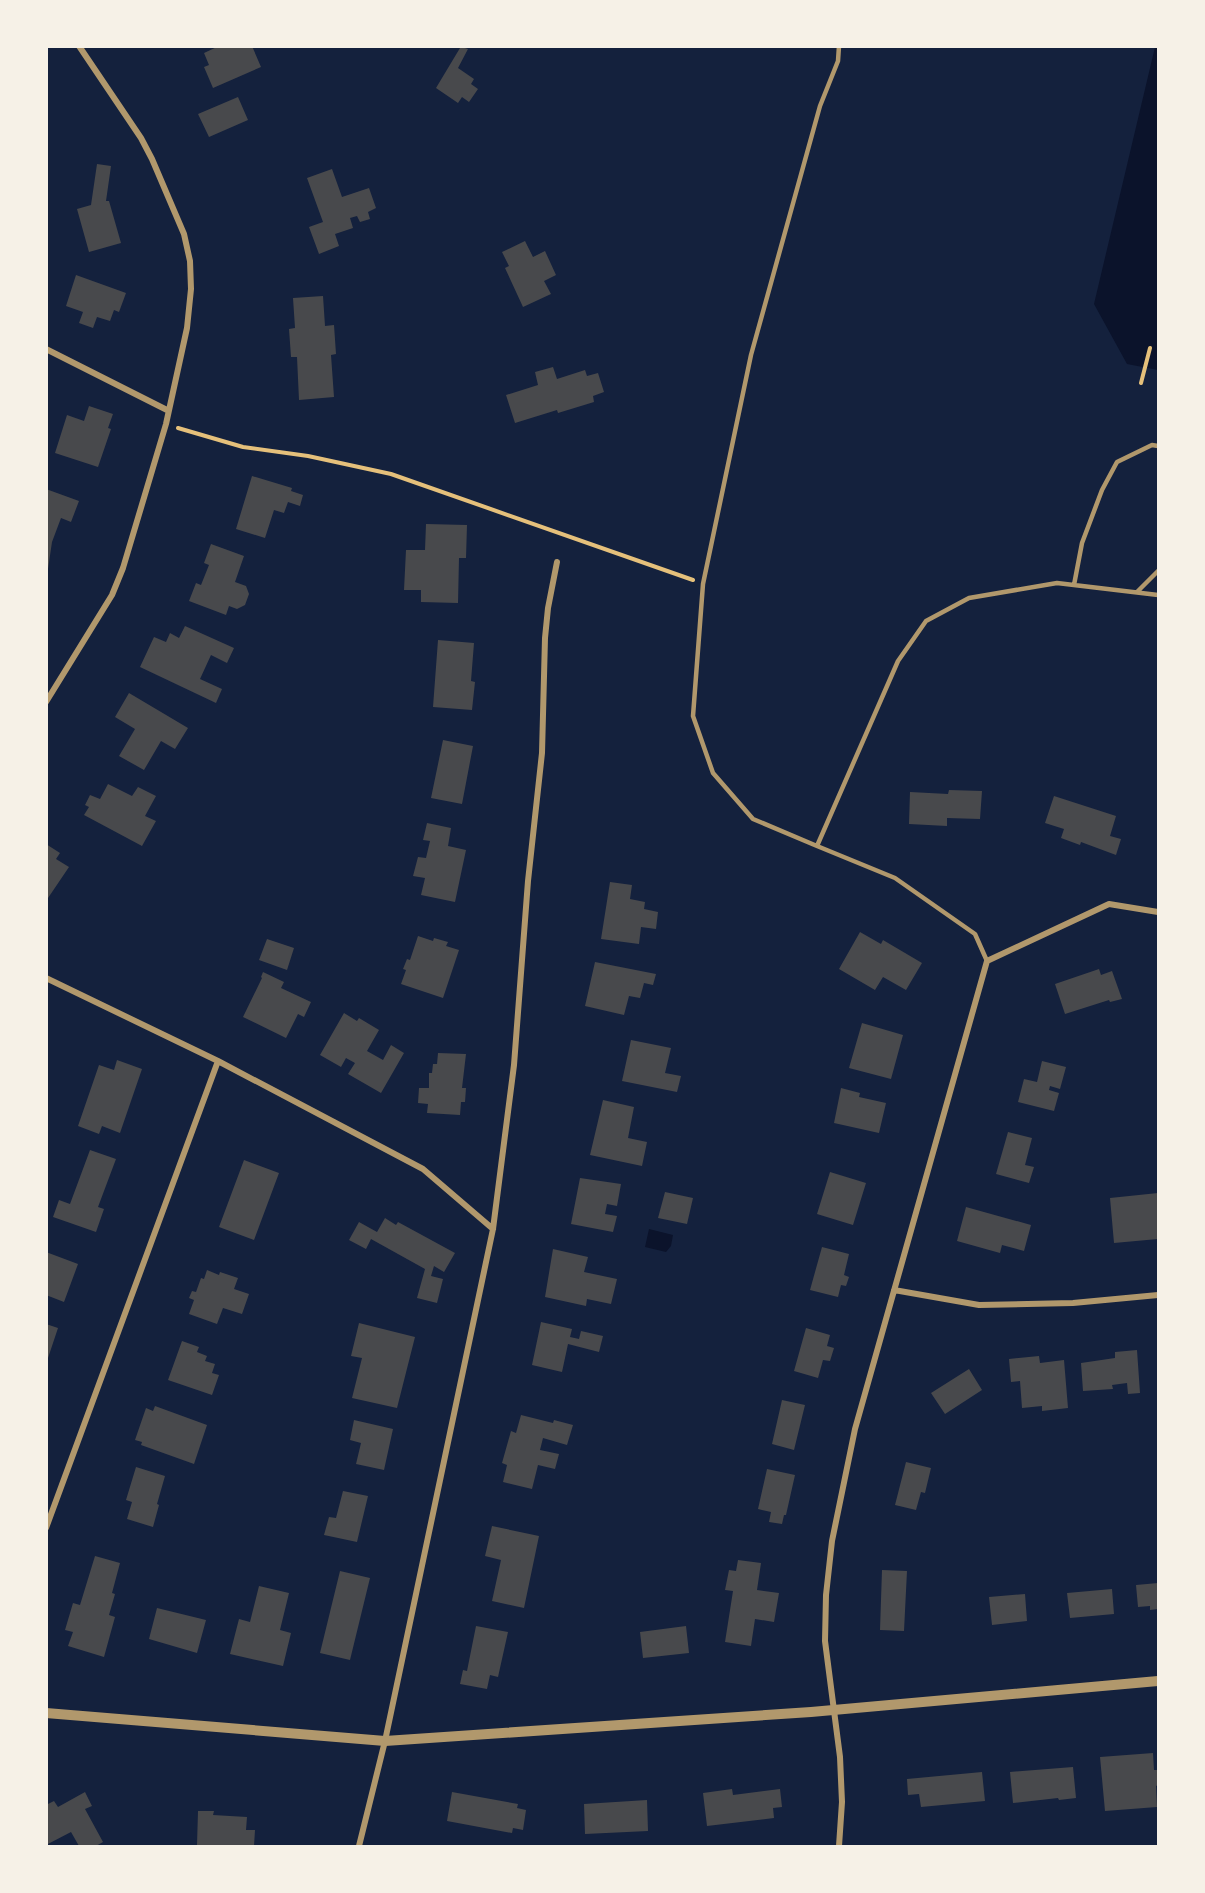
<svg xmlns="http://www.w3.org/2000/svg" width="1205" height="1893" viewBox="0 0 1205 1893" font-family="'Open Sans',sans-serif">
  <rect width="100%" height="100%" fill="#14213d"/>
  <path fill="#0b132b" d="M1155 47H1158V370L1127 364 1094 304Z
    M649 1229 673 1235 671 1246 666 1252 645 1247Z"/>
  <path fill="#48494c" d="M219 46H252L261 67 213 88 204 67 209 65 204 53Z
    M458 46 468 49 458 68 474 79 471 84 478 89 469 102 462 97 458 103 436 88 460 48Z
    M238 97 248 120 209 137 198 114Z
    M97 164 111 166 106 201H109L121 243 89 252 77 209 91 205Z
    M332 169 342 197 369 188 376 208 368 212 370 219 360 222 357 216 350 218 353 228 335 234 339 246 319 254 309 227 323 222 307 178Z
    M525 241 533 257 545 251 556 275 544 281 551 294 523 307 505 268 509 266 502 252Z
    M76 275 126 293 119 312 114 310 110 321 97 317 93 328 79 323 83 312 66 306Z
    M323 296 325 326 334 325 336 354 331 355 334 397 299 400 297 357H291L289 329 295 328 293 298Z
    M553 367 557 379 585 370 587 376 598 373 604 392 593 396 594 402 558 413 557 410 515 423 506 395 538 385 535 372Z
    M89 406 113 414 108 428 111 429 98 467 55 453 67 415 84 421Z
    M252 476 292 488 291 491 303 495 300 506 288 502 284 513 274 510 265 538 236 529Z
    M46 489 79 501 71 522 61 518 52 542 48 569Z
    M426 524 467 525 466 558H459L458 603 421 602V590H404L406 550H425Z
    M211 544 244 556 235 582 246 586 249 594 245 605 237 609 229 606 226 615 189 601 196 583 201 585 209 565 204 563Z
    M185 626 234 648 227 663 211 655 200 679 222 689 216 703 140 667 154 637 166 642 170 633 179 638Z
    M438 640 474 643 471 681 475 682 472 710 433 707Z
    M129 693 188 728 175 749 161 741 144 770 119 756 135 729 115 717Z
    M443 740 473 746 462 804 431 798Z
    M108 784 132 796 138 787 156 796 145 816 156 821 142 846 84 815 89 807 85 805 90 795 100 799Z
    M949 790 982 791 980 819 947 818V826L909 824 910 792 948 794Z
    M1054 796 1116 816 1110 836 1121 839 1116 855 1081 842 1080 845 1061 838 1064 829 1045 823Z
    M427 823 451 828 448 846 466 850 455 902 421 895 425 878 413 876 418 857 426 858 430 841 423 840Z
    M46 844 60 853 56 859 69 867 46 901Z
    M610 882 632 885 630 899 645 902 644 909 658 912 656 929 641 927 639 944 601 939Z
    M860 932 881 944 883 940 922 963 906 990 883 977 875 990 839 969Z
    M418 936 433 941 434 938 448 942 446 946 459 950 443 998 401 984 406 970 403 969 407 959 410 960Z
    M267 939 294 948 287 970 259 960Z
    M595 962 656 974 653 985 644 983 640 998 629 996 624 1015 585 1006Z
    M1099 969 1101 975 1112 971 1122 999 1110 1002 1109 1000 1065 1014 1055 984Z
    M263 972 284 982 281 988 311 1002 304 1017 298 1014 286 1038 243 1017 262 978 261 977Z
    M344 1013 357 1021 359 1018 379 1030 367 1051 383 1060 391 1045 404 1053 381 1093 348 1074 355 1063 346 1058 341 1067 320 1055Z
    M862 1023 903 1035 891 1079 849 1068Z
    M631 1040 671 1048 665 1073 681 1076 677 1092 622 1081Z
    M438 1053 466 1054 462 1088H466L465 1102H461L460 1115 427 1113 428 1104 418 1103 419 1088H429V1073H432L433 1064H437Z
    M117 1060 142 1069 120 1133 102 1126 99 1134 78 1126 99 1065 114 1070Z
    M1042 1061 1066 1067 1060 1089 1050 1086 1049 1090 1059 1093 1054 1111 1018 1102 1024 1079 1037 1082Z
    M841 1088 860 1093 859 1097 886 1103 879 1133 834 1123Z
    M603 1100 634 1107 628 1138 647 1142 642 1166 590 1155Z
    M1008 1132 1032 1138 1025 1165 1034 1167 1029 1183 996 1174Z
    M90 1150 116 1159 98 1207 104 1209 96 1232 53 1217 59 1200 70 1204Z
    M244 1160 279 1173 254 1240 219 1227Z
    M830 1172 866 1183 853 1225 817 1214Z
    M580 1178 621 1184 617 1206 607 1204 605 1214 617 1216 613 1232 571 1224Z
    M665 1192 693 1198 687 1224 658 1218Z
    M1158 1193V1239L1114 1243 1110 1198Z
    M966 1207 1031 1225 1024 1251 1002 1245 1000 1253 957 1241Z
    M385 1218 396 1225 398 1222 455 1253 444 1272 434 1266 431 1276 443 1279 437 1303 417 1298 425 1269 371 1239 366 1249 349 1240 359 1222 377 1232Z
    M822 1247 849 1254 844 1275 849 1277 846 1286 841 1285 838 1297 810 1290Z
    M553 1249 588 1257 584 1272 617 1279 611 1304 587 1299 586 1306 545 1297Z
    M46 1252 78 1264 64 1302 46 1295Z
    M207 1270 219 1275 220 1272 238 1278 234 1289 249 1294 242 1314 223 1308 217 1324 189 1314 194 1300 189 1298 192 1291 196 1292 201 1278 204 1279Z
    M541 1322 572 1329 570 1337 579 1339 581 1331 603 1336 599 1352 568 1344 562 1372 532 1365Z
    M359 1323 415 1337 397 1408 352 1398 362 1358 351 1356Z
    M46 1324 58 1328 47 1361H46Z
    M806 1328 830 1335 827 1346 834 1348 830 1361 823 1360 818 1378 794 1371Z
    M182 1341 199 1347 197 1352 207 1356 205 1361 215 1364 212 1373 219 1375 212 1395 168 1380Z
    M1137 1350 1140 1393 1128 1394 1127 1383 1112 1385 1113 1389 1083 1391 1081 1363 1115 1358V1352Z
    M1039 1356 1040 1363 1064 1360 1068 1408 1042 1411V1406L1022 1408 1020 1381 1011 1382 1009 1359Z
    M969 1369 982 1390 945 1414 931 1393Z
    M782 1400 805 1405 794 1450 772 1444Z
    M155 1406 207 1425 194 1464 141 1445 142 1442 135 1440 146 1408 153 1411Z
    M521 1415 553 1423 554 1420 573 1425 567 1445 543 1438 540 1450 559 1454 555 1469 538 1465 532 1489 503 1482 507 1465 502 1463 511 1431 516 1433Z
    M354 1420 393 1429 384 1470 356 1464 361 1443 350 1440Z
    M906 1462 931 1468 925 1493 921 1492 916 1510 895 1505Z
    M136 1467 165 1476 157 1504 159 1505 153 1527 127 1519 132 1502 126 1500Z
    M767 1469 795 1475 786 1515H784L782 1524 769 1522 771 1512 758 1509Z
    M343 1491 368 1496 357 1542 324 1535 329 1517 336 1518Z
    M492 1526 539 1536 524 1608 492 1601 501 1560 485 1556Z
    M95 1556 120 1563 112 1593 115 1594 109 1615 115 1617 104 1657 68 1646 73 1632 65 1630 73 1603 80 1605Z
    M738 1560 761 1563 757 1590 779 1593 774 1622 755 1619 751 1646 725 1642 733 1591 725 1590 729 1570 736 1571Z
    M882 1570 907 1571 904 1631 880 1630Z
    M340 1571 370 1578 350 1660 320 1653Z
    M1158 1583V1609L1150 1610V1606L1138 1607 1136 1585Z
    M259 1586 289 1593 280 1630 291 1633 283 1666 230 1654 239 1619 250 1622Z
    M1112 1589 1114 1614 1070 1618 1067 1593Z
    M1025 1594 1027 1621 992 1625 989 1597Z
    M157 1608 206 1620 197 1653 149 1639Z
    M476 1626 508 1632 498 1677 490 1675 487 1689 460 1684 463 1670 467 1671Z
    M686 1626 689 1653 643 1658 640 1632Z
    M1153 1753 1154 1770H1158V1785L1156 1786 1157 1807 1105 1811 1100 1757Z
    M1073 1767 1076 1798 1059 1800 1058 1798 1013 1803 1010 1772Z
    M982 1772 985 1801 921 1807 919 1794 908 1795 907 1779Z
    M732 1789 733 1795 780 1789 782 1807 773 1808 774 1818 707 1826 703 1793Z
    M85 1792 92 1806 85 1809 103 1842 96 1846H79L71 1832 46 1845V1805L54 1801 58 1807Z
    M452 1792 518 1804 517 1808 526 1810 523 1830 513 1828 512 1833 447 1821Z
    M647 1800 648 1831 585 1834 584 1804Z
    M198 1811H214L213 1815 247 1817 246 1830H255L254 1846 197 1845Z"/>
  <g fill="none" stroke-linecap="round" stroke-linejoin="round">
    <path stroke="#e5c07b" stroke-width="4" d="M1141 383 1150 348
      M178 428 243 447 308 456 391 474 693 580"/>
    <path stroke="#b1986c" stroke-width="4.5" d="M1074 585 1082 543 1102 490 1117 462 1152 445 1158 446
      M1137 592 1158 571
      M817 846 753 819 713 773 693 716 703 584 751 355 820 106 838 61 839 46
      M987 961 975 934 895 878 817 846 898 661 926 621 969 598 1057 583 1158 595"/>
    <path stroke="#b1986c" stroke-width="6" d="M46 349 167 410
      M46 702 112 595 123 568 166 424 187 328 191 289 190 261 184 234 152 159 141 138 79 46
      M46 978 218 1061 423 1169 493 1229
      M894 1290 979 1305 1073 1303 1158 1295
      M46 1528 218 1061
      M359 1846 385 1741 493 1229 514 1065 528 881 542 753 545 638 548 608 557 562
      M839 1846 842 1802 840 1757 825 1641 826 1595 832 1541 855 1429 987 961 1109 904 1158 912"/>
    <path stroke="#b1986c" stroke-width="10" d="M46 1713 385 1741 811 1712 1158 1681"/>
  </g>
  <rect width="1205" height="1893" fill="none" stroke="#f6f1e7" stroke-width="96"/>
</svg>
